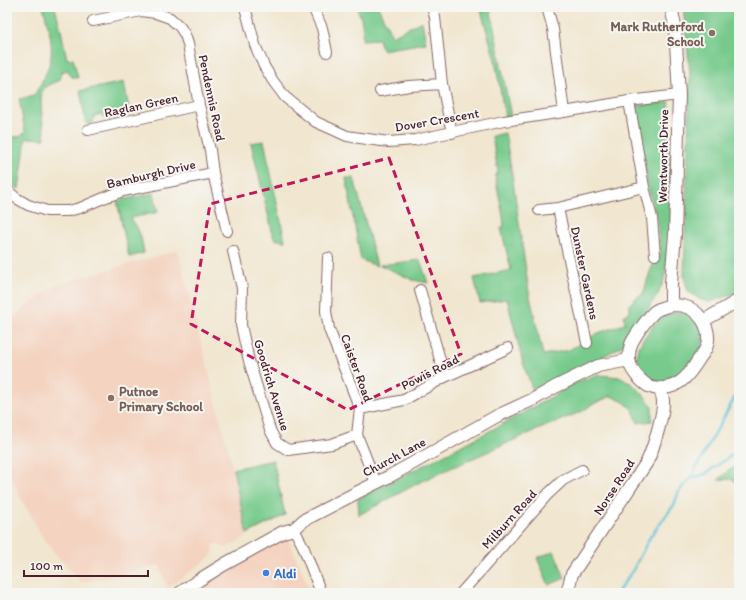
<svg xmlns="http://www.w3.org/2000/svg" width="746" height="600" viewBox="0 0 746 600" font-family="Itim,sans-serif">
  <rect width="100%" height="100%" fill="#f6f6f2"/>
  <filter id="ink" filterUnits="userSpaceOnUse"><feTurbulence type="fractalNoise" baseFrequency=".025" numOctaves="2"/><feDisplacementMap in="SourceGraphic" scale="8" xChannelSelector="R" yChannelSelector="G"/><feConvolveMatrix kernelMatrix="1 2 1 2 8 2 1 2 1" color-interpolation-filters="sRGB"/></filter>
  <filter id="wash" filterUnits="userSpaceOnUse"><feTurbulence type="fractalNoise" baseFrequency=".012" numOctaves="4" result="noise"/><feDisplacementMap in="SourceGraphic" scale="16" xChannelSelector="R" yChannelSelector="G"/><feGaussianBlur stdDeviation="0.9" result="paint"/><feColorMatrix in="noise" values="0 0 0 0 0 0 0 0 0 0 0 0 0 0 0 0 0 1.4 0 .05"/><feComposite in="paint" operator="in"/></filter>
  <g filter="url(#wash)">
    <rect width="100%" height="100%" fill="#f1e6cf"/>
    <path fill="#f4d3c0" d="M178 250 235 477 248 536 226 548 222 547 218 543 213 545 214 552 210 557 168 588 159 565 82 583 46 543 21 499 7 468V328L15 315 56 285Z
      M286 534 311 593H187Z"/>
    <path fill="#77ca8c" stroke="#60745c" d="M43 7H55L61 30 67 59 73 58 78 78 72 77 69 73 68 70 61 72V77L59 81C54 83 47 85 43 90 38 97 44 129 45 139L26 138 19 189 12 184 7 177V138L21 136 25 132 19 99 34 96C39 86 46 76 49 65 55 46 48 26 43 7Z
      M356 7H378L392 36 422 21 426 43 382 50 379 39 362 40C363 26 363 19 356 7Z
      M480 7H490L511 117H505L495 60Z
      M683 7H739V292L710 302 699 299 688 291 684 277 690 73Z
      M124 82 130 115C120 118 108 124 101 114L94 116V119L92 123 86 124 80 91Z
      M669 102 671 216 668 254 664 280 658 294 644 315 628 336 622 346 577 371 533 391 523 363 507 299 480 303 474 278 511 270 501 228 504 227 503 216 495 176 498 172 492 136 505 133 512 174 529 292 543 355 569 350 598 333 625 324 624 315 630 312V304L637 297 643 294C647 283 651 261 661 255L656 217 648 187 636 106Z
      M264 141 285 241 274 239 251 143Z
      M346 178H354L377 266 361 260Z
      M154 193 158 212 131 218 137 227 141 237 144 253 129 257 117 201Z
      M420 260 428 283 413 280 380 265Z
      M683 312 690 316 700 326 702 332 703 340 701 349 683 375 665 385 653 382 646 377 640 371 636 363 639 347 643 339 658 320 667 314Z
      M600 375 619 377 632 384 643 394 652 406V421L638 423 633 410 624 402 611 396 591 405 583 411 530 433 424 480 359 515 358 499 488 432 559 393C573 382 584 379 600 375Z
      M273 460 285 515 247 534 233 469Z
      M739 465V482L730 479 718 480 728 471Z
      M554 551 565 578 549 585 537 558Z"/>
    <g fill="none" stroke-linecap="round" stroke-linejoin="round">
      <path stroke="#5ec3db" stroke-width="2.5" d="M691 477 739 390
        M617 593 633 570 650 537 674 505 679 491 691 478 705 474 739 450"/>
    </g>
  </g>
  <g filter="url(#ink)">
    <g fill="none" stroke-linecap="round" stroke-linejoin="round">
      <g stroke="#846564" stroke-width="12">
        <path id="minor" d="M245 7 255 45 264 66 273 81 285 97 301 110 316 122 334 130 347 136 360 138 389 142 415 140 504 121 564 112 629 101 679 95
          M313 7 322 28 327 52
          M432 7 435 17 442 84 452 133
          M547 7 553 29 564 112
          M93 21 141 11 156 13 170 18 180 27 185 35 188 44 199 105 210 150 213 173 227 231
          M380 91 409 86 442 84
          M629 101 644 187 652 218 655 255
          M88 130 199 105
          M7 190 16 198 28 205 47 211H68L80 208 106 197 123 191 213 173
          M539 210 558 208
          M233 251 242 288 241 325 249 361 270 430 277 443 288 450 332 444 357 435
          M328 258 326 311 329 329 360 409 357 435 376 483
          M420 290 445 377
          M587 343 558 208 644 187
          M360 409 404 400 445 377 508 348
          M294 529 303 546 321 593
          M461 593 548 494 563 480 582 470"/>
      </g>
      <g stroke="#846564" stroke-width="14">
        <path id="tertiary" d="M671 7 675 26 679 95 675 234 671 283V305
          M671 305C675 305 679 305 683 306 698 309 709 325 708 340 708 347 703 354 699 359 690 373 681 387 663 388 658 389 652 388 648 386 640 380 630 371 629 359 629 355 630 346 632 342 637 333 647 319 654 312 659 308 665 307 671 305Z
          M703 321 739 300
          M180 593 199 580 225 564 283 532 294 529 304 520 358 492 390 476 497 416 534 399 555 387 598 366 629 360
          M567 593 572 574 647 462C653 449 664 414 663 401 663 397 661 393 660 389"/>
      </g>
      <use href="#minor" stroke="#fff" stroke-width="10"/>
      <use href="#tertiary" stroke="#fff" stroke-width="12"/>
    </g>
  </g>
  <path fill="none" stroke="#c2185b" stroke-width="3" stroke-dasharray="8 5" stroke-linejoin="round" d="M389 158 461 354 348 410 191 324 210 204Z"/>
  <g fill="#8d6e63" stroke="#f6f6f2" stroke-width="1.5">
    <circle cx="712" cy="33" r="4"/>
    <circle cx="111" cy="398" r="4"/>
  </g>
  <circle fill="#3f7fe0" stroke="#f6f6f2" stroke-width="1.5" cx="266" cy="573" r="4"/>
  <g text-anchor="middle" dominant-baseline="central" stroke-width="4" stroke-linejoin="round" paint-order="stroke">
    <g font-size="13" font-weight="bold" fill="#785e54" stroke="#f6f6f2" text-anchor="end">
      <text x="704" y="26">Mark Rutherford<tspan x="704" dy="15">School</tspan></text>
      <text x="119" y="391" text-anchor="start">Putnoe<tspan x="119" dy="15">Primary School</tspan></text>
    </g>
    <g font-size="13" fill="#4a1f2b" stroke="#f6f6f2">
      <text transform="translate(212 98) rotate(78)">Pendennis Road</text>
      <text transform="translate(141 105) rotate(-12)">Raglan Green</text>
      <text transform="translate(437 120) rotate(-10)">Dover Crescent</text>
      <text transform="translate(663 156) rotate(-89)">Wentworth Drive</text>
      <text transform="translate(151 174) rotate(-13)">Bamburgh Drive</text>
      <text transform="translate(585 273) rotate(78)">Dunster Gardens</text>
      <text transform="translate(357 368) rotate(70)">Caister Road</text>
      <text transform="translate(430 372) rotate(-27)">Powis Road</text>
      <text transform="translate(272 385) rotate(73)">Goodrich Avenue</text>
      <text transform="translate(394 457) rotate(-28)">Church Lane</text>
      <text transform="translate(614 487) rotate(-57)">Norse Road</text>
      <text transform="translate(509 519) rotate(-48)">Milburn Road</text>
    </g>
    <g font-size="13" font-weight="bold" fill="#366cbe" stroke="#f6f6f2" text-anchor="start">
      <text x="274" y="573">Aldi</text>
    </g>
  </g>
  <rect width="746" height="600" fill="none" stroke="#f6f6f2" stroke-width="24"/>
  <path d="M24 570v6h124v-6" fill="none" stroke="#4a1f2b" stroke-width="2"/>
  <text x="30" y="570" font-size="12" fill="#4a1f2b" stroke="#f6f6f2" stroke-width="3" paint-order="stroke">100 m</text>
</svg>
